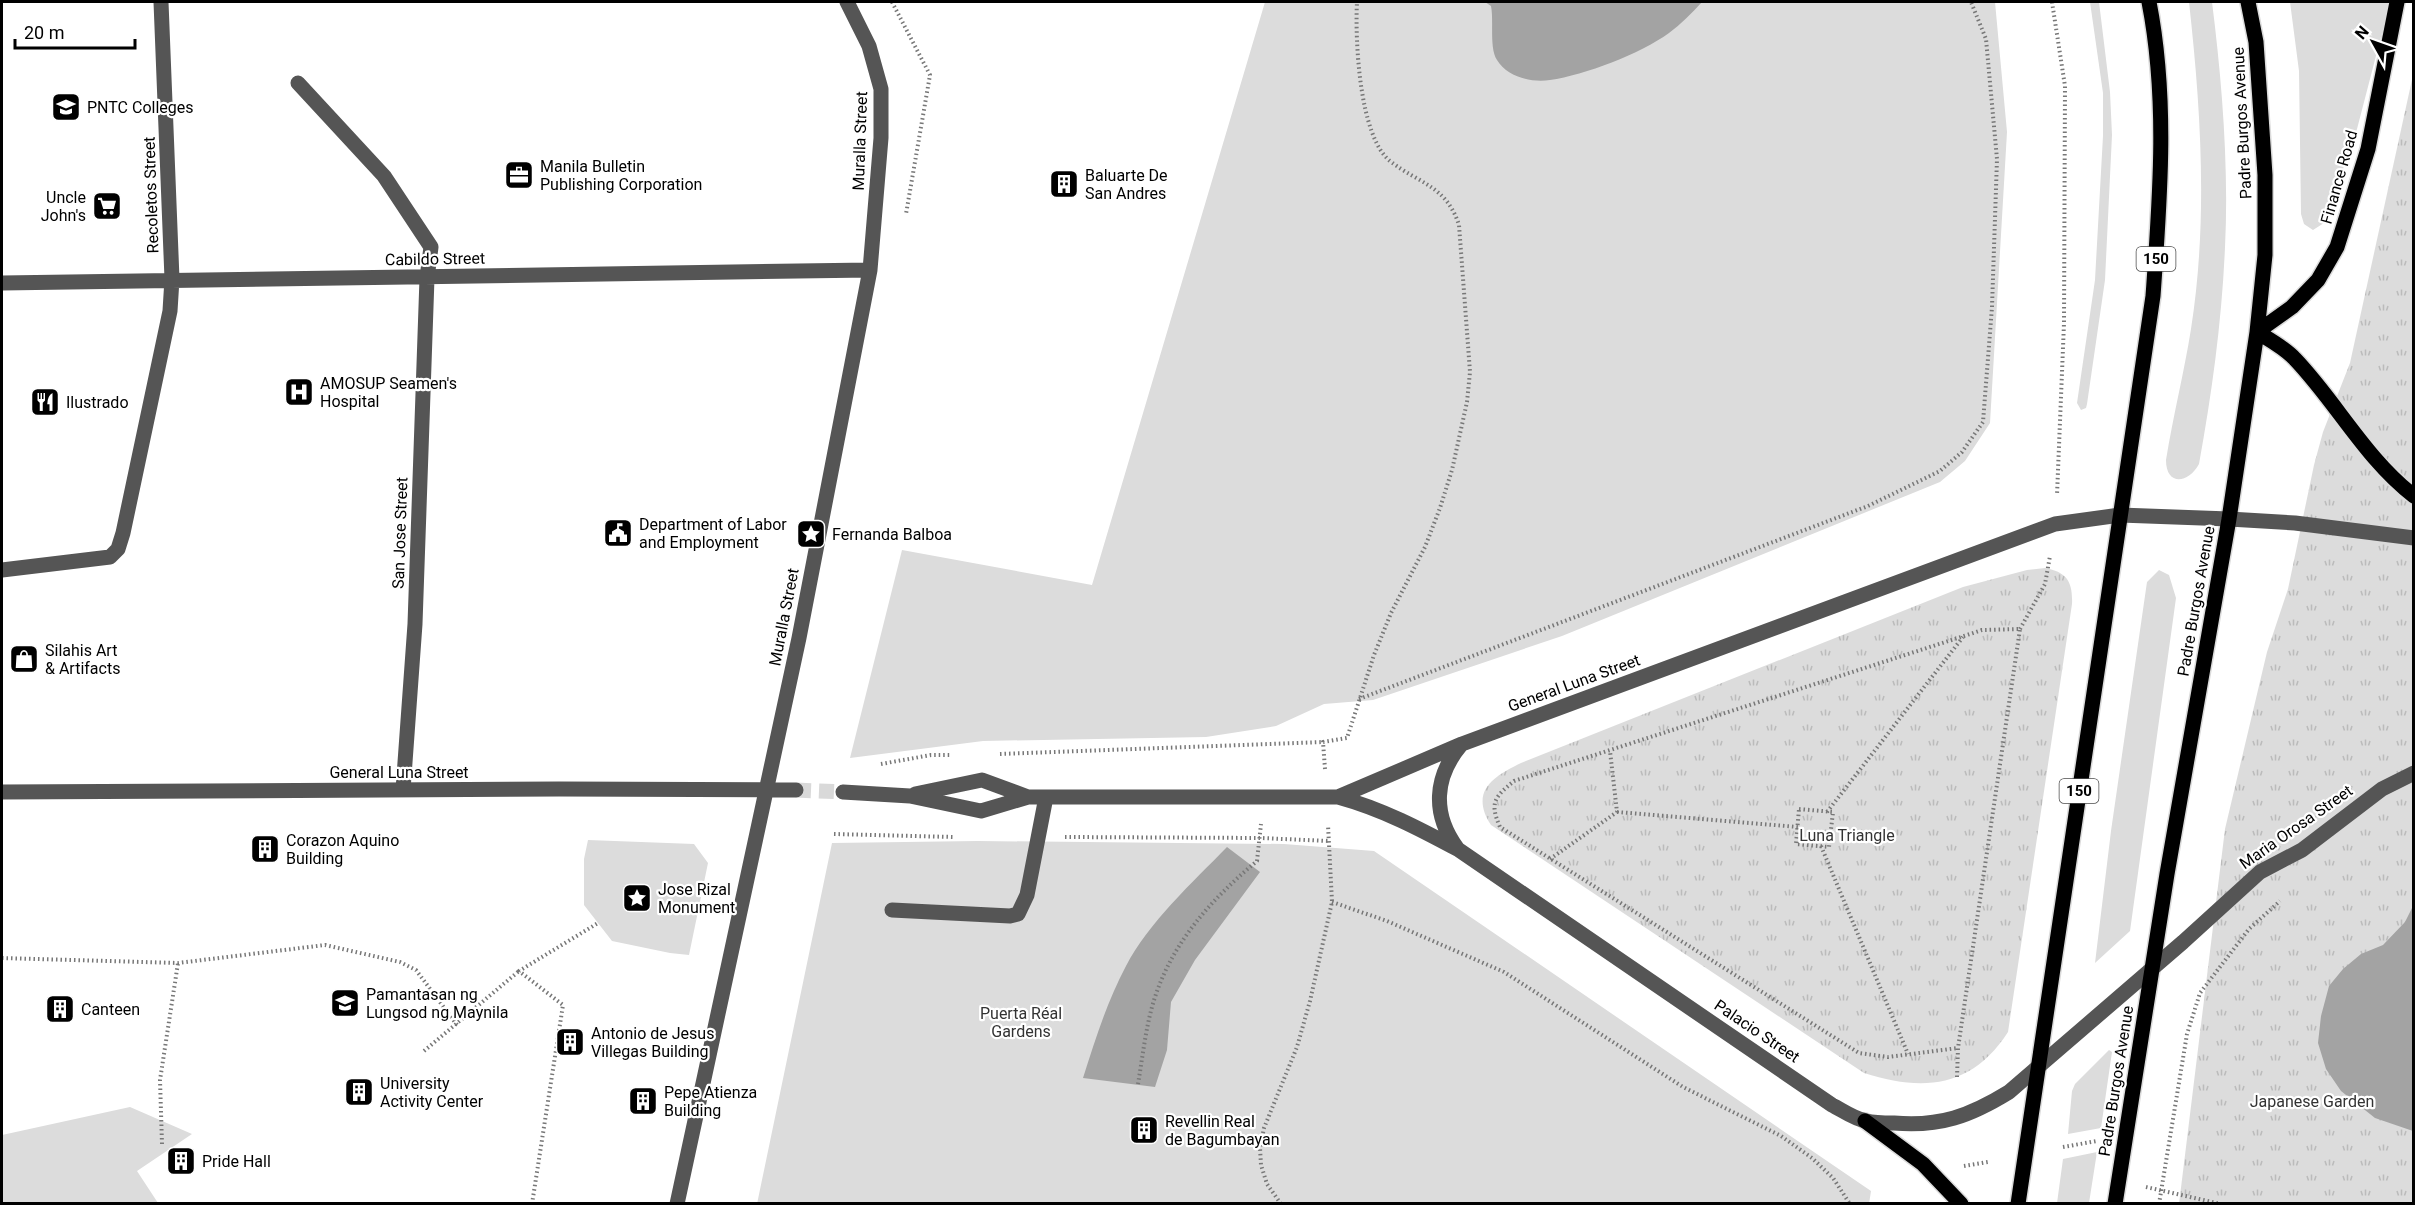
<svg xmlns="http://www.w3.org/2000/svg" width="2415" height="1205" viewBox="0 0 2415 1205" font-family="Roboto,sans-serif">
  <defs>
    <pattern id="park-tufts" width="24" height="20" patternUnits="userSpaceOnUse" patternTransform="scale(1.5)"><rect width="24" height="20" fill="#dcdcdc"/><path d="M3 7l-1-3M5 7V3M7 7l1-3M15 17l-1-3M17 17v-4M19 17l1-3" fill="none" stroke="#bbb"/></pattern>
  </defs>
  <rect width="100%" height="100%" fill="#fff"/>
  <path fill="#dcdcdc" d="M1265 2H1995L2007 132 1990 423 1965 461 1940 482 1562 636 1373 700 1324 704 1276 726 1206 737 983 741 850 758 902 550 1092 585Z
    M2090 2H2099L2110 92 2112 135 2105 280 2087 404 2086 408 2081 410 2077 403 2095 280 2103 136V93Z
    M2189 2H2212C2222 81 2229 167 2225 247 2222 319 2212 393 2199 464 2188 484 2166 486 2166 460 2173 416 2184 373 2191 329 2208 221 2201 110 2189 2Z
    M2290 2H2390L2357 129 2324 223 2313 230 2304 224 2301 214 2299 71Z
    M2159 570 2169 575 2176 598 2130 931 2095 963 2111 831 2147 582Z
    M588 840 694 844 708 863 689 955 670 953 612 941 584 905V859Z
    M978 841 1284 844 1374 851 1871 1191 1869 1204H757L832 843Z
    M2109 1050 2112 1052 2101 1128 2068 1134 2072 1091 2075 1084Z
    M130 1107 192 1134 137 1171 158 1203H2V1135Z
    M2097 1152 2089 1203H2057L2063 1159Z"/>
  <path fill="url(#park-tufts)" d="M2413 75V1203L2179 1204 2225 829 2267 652 2288 589 2314 465 2323 432 2350 363Z
    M2045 568C2067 572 2073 582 2072 604L2008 1032C1972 1088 1923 1092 1864 1073L1491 825C1469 791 1494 776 1521 763L1963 587 2027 570Z"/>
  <path fill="#a3a3a3" d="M1485 2H1702C1692 13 1681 24 1669 33 1640 54 1585 75 1550 80 1532 83 1507 77 1497 60 1489 48 1494 21 1491 6Z
    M1227 847 1260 872 1195 960 1171 1002 1167 1050 1155 1087 1083 1078C1095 1040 1107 1002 1126 966 1149 922 1192 883 1227 847Z
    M2413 906V1131L2375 1118 2341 1091 2326 1069 2318 1043 2321 1016 2329 986 2343 969 2361 954 2383 945 2405 922Z"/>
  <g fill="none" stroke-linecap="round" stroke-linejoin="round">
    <path stroke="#d9d9d9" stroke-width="15" stroke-dasharray="15 8" stroke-linecap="butt" d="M796 790 843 792"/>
    <g stroke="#dbdbdb" stroke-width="18">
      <path id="major" d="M2257 332 2292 307 2318 280 2337 247 2368 149 2397 2
        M2257 332C2270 340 2285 348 2295 359 2337 403 2365 458 2414 496
        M1865 1121 1923 1164 1961 1204
        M2018 1204 2153 296C2160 198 2168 99 2149 2
        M2115 1204 2167 874 2229 519 2257 332 2265 255V175L2256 42 2248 2"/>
    </g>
    <path stroke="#777" stroke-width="4" stroke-dasharray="1.5 3" stroke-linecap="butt" d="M892 2 930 75 906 214
      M2052 2 2065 86 2064 323 2057 495
      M2020 629 2045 584 2050 556
      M1359 699 1868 506 1940 471 1962 452 1983 422 1992 307 1997 159 1986 39 1971 2
      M1000 754 1323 742
      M881 764 931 755H951
      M1325 769 1323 742 1347 738 1374 655 1391 613 1425 547 1440 508 1452 470 1467 402 1470 372 1459 225C1446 185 1419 184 1390 161 1359 136 1355 39 1357 2
      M1799 809 1833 812 1829 847 1796 844Z
      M1617 812 1798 827
      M1827 812 1963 637
      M834 834 953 837
      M1065 837 1261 838 1329 841
      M1821 846 1908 1054
      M1550 859 1617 812 1610 751
      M1332 902 1387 921 1504 972 1683 1087 1781 1136 1812 1158 1833 1178 1850 1204
      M2 958 178 963 325 945 400 962 416 970 457 1025
      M424 1051 519 971
      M1957 1077 1958 1048 2020 629 1982 630 1964 636 1514 781C1495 797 1489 802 1500 827L1859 1053 1888 1057 1958 1048
      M1138 1084C1143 1055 1146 1023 1156 994 1175 939 1213 898 1257 861L1261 824
      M162 1144 160 1080 178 963
      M2063 1147 2097 1141
      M1964 1166 1988 1162
      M2146 1187 2221 1204
      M532 1204 563 1005 519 971 598 923
      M1118 1204 1119 1200
      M1281 1204 1267 1184 1261 1165 1260 1148 1264 1128 1297 1047 1310 1001 1332 902 1328 825
      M2159 1204 2187 1034 2200 993 2249 929 2280 901"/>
    <path stroke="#555" stroke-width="15" d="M298 83 384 176 431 247 427 278 415 624 403 790
      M2 283 870 270
      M2 570 110 557 118 549 123 533 170 311 172 279 161 2
      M2 792 559 789 796 790
      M843 792 910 796 981 811 1028 797H1338L1462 744 2055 524 2120 515 2229 519 2295 523 2414 538
      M915 794 982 780 1028 797
      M1338 797C1382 809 1420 829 1459 850L1832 1105C1842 1110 1854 1119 1866 1121 1874 1123 1885 1123 1894 1123 1940 1127 1970 1116 2009 1092L2183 942 2260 872 2302 850 2382 789 2414 773
      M1457 848C1432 814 1434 777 1461 745
      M892 910 1010 916 1018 914 1027 895 1046 797
      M677 1204 799 638 870 270 881 138V89L869 46 847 2"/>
    <use href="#major" stroke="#000" stroke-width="15"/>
  </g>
  <defs>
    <g id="university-square" transform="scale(1.5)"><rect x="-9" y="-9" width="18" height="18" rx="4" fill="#000" stroke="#fff"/><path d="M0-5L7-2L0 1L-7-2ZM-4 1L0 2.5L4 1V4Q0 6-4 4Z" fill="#fff"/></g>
    <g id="office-square" transform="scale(1.5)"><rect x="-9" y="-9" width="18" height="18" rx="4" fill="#000" stroke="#fff"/><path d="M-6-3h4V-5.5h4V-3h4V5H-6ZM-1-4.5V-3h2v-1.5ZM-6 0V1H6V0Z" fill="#fff"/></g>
    <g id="building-square" transform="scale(1.5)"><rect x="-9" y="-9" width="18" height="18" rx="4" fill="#000" stroke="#fff"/><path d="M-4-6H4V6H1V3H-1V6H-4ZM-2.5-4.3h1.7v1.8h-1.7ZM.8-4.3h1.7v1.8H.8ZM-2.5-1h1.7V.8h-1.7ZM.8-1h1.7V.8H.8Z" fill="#fff"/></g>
    <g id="supermarket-square" transform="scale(1.5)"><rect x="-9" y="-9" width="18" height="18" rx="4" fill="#000" stroke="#fff"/><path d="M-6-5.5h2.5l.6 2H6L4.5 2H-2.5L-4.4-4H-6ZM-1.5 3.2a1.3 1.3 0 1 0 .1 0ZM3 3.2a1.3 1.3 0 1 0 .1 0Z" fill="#fff"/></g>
    <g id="hospital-square" transform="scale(1.5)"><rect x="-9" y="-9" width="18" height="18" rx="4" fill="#000" stroke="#fff"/><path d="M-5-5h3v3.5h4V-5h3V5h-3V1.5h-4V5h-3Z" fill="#fff"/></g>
    <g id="restaurant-square" transform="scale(1.5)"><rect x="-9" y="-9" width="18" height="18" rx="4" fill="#000" stroke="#fff"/><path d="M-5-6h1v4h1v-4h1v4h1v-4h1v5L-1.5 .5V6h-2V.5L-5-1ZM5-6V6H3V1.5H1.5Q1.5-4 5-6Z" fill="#fff"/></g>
    <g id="civic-square" transform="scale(1.5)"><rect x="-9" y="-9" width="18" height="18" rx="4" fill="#000" stroke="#fff"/><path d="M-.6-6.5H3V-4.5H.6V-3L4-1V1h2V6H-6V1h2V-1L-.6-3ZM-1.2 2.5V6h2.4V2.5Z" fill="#fff"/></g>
    <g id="sight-square" transform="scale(1.5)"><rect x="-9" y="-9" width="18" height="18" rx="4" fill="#000" stroke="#fff"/><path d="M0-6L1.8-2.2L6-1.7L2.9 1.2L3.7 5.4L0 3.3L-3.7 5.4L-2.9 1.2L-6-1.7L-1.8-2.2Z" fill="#fff"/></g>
    <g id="shop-square" transform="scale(1.5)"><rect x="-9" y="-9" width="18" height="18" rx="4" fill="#000" stroke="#fff"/><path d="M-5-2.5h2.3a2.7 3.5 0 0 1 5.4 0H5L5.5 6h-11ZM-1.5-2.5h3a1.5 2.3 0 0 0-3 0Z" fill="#fff"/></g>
  </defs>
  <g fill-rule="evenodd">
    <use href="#university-square" x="66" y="107"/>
    <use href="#office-square" x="519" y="175"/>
    <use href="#building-square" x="1064" y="184"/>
    <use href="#supermarket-square" x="107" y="206"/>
    <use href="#hospital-square" x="299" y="392"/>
    <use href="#restaurant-square" x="45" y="402"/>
    <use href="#civic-square" x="618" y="533"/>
    <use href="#sight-square" x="811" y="534"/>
    <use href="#shop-square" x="24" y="659"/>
    <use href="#building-square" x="265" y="849"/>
    <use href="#sight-square" x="637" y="898"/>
    <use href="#university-square" x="345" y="1003"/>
    <use href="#building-square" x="60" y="1009"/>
    <use href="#building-square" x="570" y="1042"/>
    <use href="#building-square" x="359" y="1092"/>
    <use href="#building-square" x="643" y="1101"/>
    <use href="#building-square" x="1144" y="1130"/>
    <use href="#building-square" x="181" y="1161"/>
  </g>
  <g text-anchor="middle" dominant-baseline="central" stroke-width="4.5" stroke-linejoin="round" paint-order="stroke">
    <g fill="#fff" stroke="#4c4c4c" stroke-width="1.5">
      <rect x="2136.5" y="247" width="39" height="24" rx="4.5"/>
      <rect x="2059.5" y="779" width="39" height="24" rx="4.5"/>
    </g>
    <g font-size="15" font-weight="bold" fill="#000">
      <text x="2156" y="259">150</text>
      <text x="2079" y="791">150</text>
    </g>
    <g font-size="16" fill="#000" stroke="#fff" text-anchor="start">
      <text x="87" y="107">PNTC Colleges</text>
      <text x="540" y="166">Manila Bulletin<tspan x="540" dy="18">Publishing Corporation</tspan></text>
      <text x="1085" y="175">Baluarte De<tspan x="1085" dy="18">San Andres</tspan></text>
      <text x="86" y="197" text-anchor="end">Uncle<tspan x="86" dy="18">John's</tspan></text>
      <text x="320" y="383">AMOSUP Seamen's<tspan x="320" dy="18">Hospital</tspan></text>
      <text x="66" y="402">Ilustrado</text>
      <text x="639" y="524">Department of Labor<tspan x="639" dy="18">and Employment</tspan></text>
      <text x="832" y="534">Fernanda Balboa</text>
      <text x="45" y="650">Silahis Art<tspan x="45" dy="18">&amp; Artifacts</tspan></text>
      <text x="286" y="840">Corazon Aquino<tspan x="286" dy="18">Building</tspan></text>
      <text x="658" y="889">Jose Rizal<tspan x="658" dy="18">Monument</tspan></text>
      <text x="366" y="994">Pamantasan ng<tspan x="366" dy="18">Lungsod ng Maynila</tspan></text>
      <text x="81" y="1009">Canteen</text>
      <text x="591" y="1033">Antonio de Jesus<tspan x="591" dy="18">Villegas Building</tspan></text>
      <text x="380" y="1083">University<tspan x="380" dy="18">Activity Center</tspan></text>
      <text x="664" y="1092">Pepe Atienza<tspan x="664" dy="18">Building</tspan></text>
      <text x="1165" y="1121">Revellin Real<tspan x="1165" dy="18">de Bagumbayan</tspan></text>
      <text x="202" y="1161">Pride Hall</text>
    </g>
    <g font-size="16" fill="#000" stroke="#fff">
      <text transform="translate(2242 123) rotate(-93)">Padre Burgos Avenue</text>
      <text transform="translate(860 141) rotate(-88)">Muralla Street</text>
      <text transform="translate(2339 177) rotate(-74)">Finance Road</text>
      <text transform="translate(151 195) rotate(-92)">Recoletos Street</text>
      <text transform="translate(435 259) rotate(-1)">Cabildo Street</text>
      <text transform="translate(400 533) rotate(-88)">San Jose Street</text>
      <text transform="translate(2196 601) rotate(-80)">Padre Burgos Avenue</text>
      <text transform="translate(784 617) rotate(-79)">Muralla Street</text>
      <text transform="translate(1574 683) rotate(-20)">General Luna Street</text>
      <text x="399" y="772">General Luna Street</text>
      <text transform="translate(2296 827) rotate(-35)">Maria Orosa Street</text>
      <text transform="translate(1757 1031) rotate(34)">Palacio Street</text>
      <text transform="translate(2116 1081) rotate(-81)">Padre Burgos Avenue</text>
    </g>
    <g font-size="16" fill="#333" stroke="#fff">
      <text x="1847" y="835">Luna Triangle</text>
      <text x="1021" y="1013">Puerta Réal<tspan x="1021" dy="18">Gardens</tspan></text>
      <text x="2312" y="1101">Japanese Garden</text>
    </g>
  </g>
  <rect width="2415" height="1205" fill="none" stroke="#000000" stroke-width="6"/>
  <g transform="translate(2373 42) rotate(310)" stroke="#ffffff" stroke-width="4.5" paint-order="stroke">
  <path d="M0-4.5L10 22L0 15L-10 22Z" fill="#000000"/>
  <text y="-9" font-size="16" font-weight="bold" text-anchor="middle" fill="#000000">N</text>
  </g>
  <path d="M15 39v9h120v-9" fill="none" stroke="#000000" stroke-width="3"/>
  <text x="24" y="39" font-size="18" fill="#000000" stroke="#ffffff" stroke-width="4.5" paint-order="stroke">20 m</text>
</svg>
